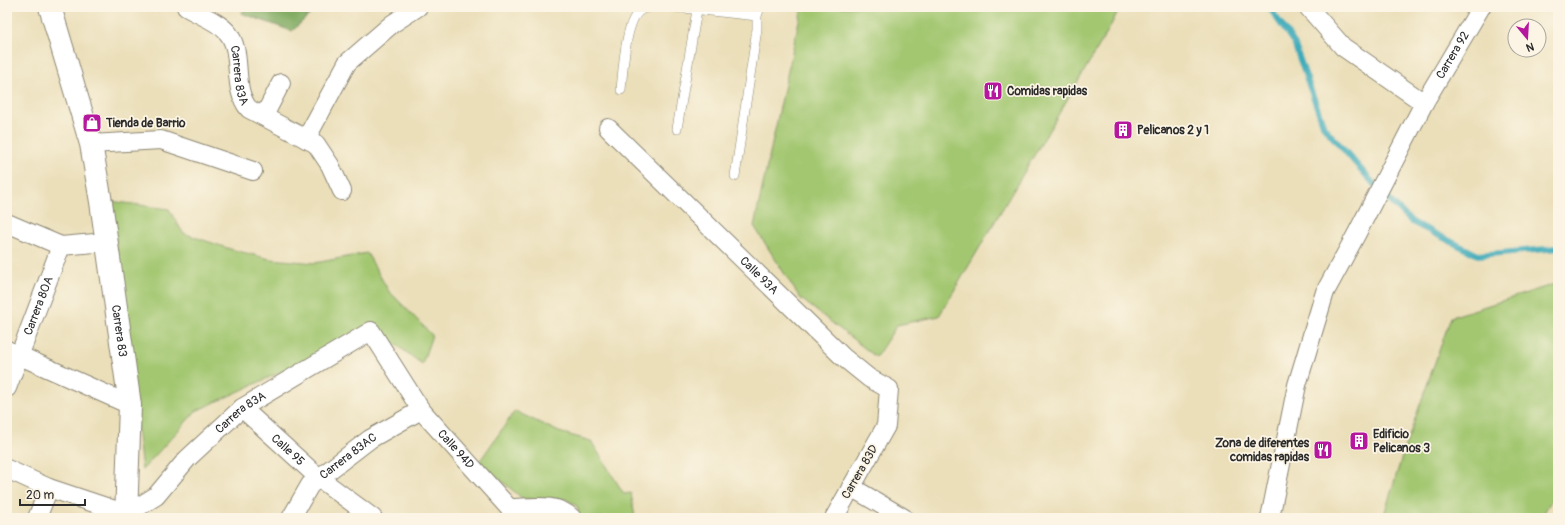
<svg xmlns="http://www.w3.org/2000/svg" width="1565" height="525" viewBox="0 0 1565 525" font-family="Pangolin,sans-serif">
  <rect width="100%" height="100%" fill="#fcf5e5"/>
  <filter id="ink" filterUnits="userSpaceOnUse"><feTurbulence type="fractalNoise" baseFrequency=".025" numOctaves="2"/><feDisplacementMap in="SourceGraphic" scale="8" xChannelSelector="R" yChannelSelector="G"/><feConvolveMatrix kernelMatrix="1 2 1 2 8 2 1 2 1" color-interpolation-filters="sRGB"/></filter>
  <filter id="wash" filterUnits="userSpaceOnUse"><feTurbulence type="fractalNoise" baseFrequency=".012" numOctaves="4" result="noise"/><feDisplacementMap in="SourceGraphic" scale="16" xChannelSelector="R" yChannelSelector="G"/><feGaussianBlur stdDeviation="0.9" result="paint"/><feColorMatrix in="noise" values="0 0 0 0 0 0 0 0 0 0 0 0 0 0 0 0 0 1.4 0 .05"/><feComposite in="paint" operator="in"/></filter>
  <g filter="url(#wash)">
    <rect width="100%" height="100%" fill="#ebdfba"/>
    <path fill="#a3c771" stroke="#67794e" d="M802 7H1120L1109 29 939 316 897 325 876 357 800 298 754 226Z
      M110 201 169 209 183 233 230 249 270 259 315 263 367 253 388 290 432 335 422 364 375 329 196 411 142 470Z
      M1558 283V489L1541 518H1383L1404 450 1451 317Z
      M515 411 559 432 591 441 624 494 631 493 635 518H580L577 506 566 499H523L479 462Z"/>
    <path fill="#82ac63" stroke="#566c47" d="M248 7H318L292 31 241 13Z"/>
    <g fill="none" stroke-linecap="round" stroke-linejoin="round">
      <path stroke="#3cabba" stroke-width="6" d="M1269 7 1294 43 1324 127 1379 190 1412 222 1478 255 1558 248"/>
    </g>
  </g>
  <g filter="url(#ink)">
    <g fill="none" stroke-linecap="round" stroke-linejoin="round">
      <g stroke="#8b8572" stroke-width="10">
        <path id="lane" d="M674 7 757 16
          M621 90C623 72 625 19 641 10 643 8 647 8 650 7
          M677 129 697 10
          M735 176 757 29V16L760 7"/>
      </g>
      <g stroke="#8b8572" stroke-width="20">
        <g id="street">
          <path id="s1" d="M186 7C199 15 218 21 228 33 244 53 231 88 249 109L316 144 330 165 342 191"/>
          <path d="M1308 7 1343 47 1424 103"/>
          <path d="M264 116 281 83"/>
          <path id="s2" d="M608 128 843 357 869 378 889 389 886 426 834 518"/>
          <path d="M306 139 347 63 392 24 418 7"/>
          <path d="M91 144 161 140 253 171"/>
          <path d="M7 223 61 246 106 242"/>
          <path d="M7 350 130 405"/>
          <path id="s3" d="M7 388 61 246"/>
          <path id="s4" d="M242 408 319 478 373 518"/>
          <path id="s5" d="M7 469 49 488 127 514 156 496 187 459 242 408 371 331 421 410 509 508C530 508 557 502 572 518"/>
          <path d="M851 487 904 518"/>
          <path d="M37 518 49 488"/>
          <path id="s6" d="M291 518 310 485 370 439 421 410"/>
          <path id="s7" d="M1270 518 1297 385 1325 292 1356 235 1424 103 1481 7"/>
        </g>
      </g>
      <g stroke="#8b8572" stroke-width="24">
        <g id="secondary">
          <path id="s8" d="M50 7 91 144 101 202 130 405 126 518"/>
        </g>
      </g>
      <use href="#lane" stroke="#fff" stroke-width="9"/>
      <use href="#street" stroke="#fff" stroke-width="18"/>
      <use href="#secondary" stroke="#fff" stroke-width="22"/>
    </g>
  </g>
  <defs>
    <g id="restaurant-square" transform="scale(1)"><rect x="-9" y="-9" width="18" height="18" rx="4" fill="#b5179e" stroke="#fcf5e5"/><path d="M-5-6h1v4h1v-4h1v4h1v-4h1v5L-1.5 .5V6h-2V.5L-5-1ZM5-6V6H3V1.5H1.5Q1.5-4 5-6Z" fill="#fff"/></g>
    <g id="shop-square" transform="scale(1)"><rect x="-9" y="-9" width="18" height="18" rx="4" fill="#b5179e" stroke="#fcf5e5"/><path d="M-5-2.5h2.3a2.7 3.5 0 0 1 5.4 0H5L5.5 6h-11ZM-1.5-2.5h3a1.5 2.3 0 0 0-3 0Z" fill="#fff"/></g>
    <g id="building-square" transform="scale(1)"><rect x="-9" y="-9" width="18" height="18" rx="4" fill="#b5179e" stroke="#fcf5e5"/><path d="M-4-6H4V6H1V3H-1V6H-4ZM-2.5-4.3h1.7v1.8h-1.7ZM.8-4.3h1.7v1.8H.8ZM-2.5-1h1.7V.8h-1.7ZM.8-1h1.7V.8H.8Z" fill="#fff"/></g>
  </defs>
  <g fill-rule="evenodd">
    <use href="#restaurant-square" x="993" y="91"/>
    <use href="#shop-square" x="92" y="123"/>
    <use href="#building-square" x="1123" y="130"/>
    <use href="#building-square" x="1359" y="441"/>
    <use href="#restaurant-square" x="1323" y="450"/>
  </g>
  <g text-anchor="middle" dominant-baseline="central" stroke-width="3.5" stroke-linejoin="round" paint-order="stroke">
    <g font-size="12" fill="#2b2b2b" stroke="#fcf5e5">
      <text stroke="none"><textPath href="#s7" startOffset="502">Carrera 92</textPath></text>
      <text stroke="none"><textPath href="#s1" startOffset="94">Carrera 83A</textPath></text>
      <text stroke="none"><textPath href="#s2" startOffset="211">Calle 93A</textPath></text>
      <text stroke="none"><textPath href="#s3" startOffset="88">Carrera 80A</textPath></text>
      <text stroke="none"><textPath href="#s8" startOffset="332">Carrera 83</textPath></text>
      <text stroke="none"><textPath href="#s5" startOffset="282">Carrera 83A</textPath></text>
      <text stroke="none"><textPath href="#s4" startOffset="62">Calle 95</textPath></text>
      <text stroke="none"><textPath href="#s5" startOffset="582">Calle 94D</textPath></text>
      <text stroke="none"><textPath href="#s6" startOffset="86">Carrera 83AC</textPath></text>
      <text transform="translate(860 472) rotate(-60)">Carrera 83D</text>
    </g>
    <g font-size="12" font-weight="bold" fill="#2b2b2b" stroke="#fcf5e5" text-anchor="start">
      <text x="1007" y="91">Comidas rapidas</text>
      <text x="106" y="123">Tienda de Barrio</text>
      <text x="1137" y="130">Pelicanos 2 y 1</text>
      <text x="1373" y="434">Edificio<tspan x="1373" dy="14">Pelicanos 3</tspan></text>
      <text x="1309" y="443" text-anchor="end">Zona de diferentes<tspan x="1309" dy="14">comidas rapidas</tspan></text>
    </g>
  </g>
  <rect width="1565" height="525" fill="none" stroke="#fcf5e5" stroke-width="24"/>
  <g transform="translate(1527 38) rotate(162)"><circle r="19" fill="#fcf5e5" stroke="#a8a49b"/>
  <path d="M0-3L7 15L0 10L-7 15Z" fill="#b5179e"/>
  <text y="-6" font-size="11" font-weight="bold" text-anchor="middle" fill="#2b2b2b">N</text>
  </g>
  <path d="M20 499v6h65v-6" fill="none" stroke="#2b2b2b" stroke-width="2"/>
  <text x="26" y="499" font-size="12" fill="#2b2b2b" stroke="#fcf5e5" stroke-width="3" paint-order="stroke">20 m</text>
</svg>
